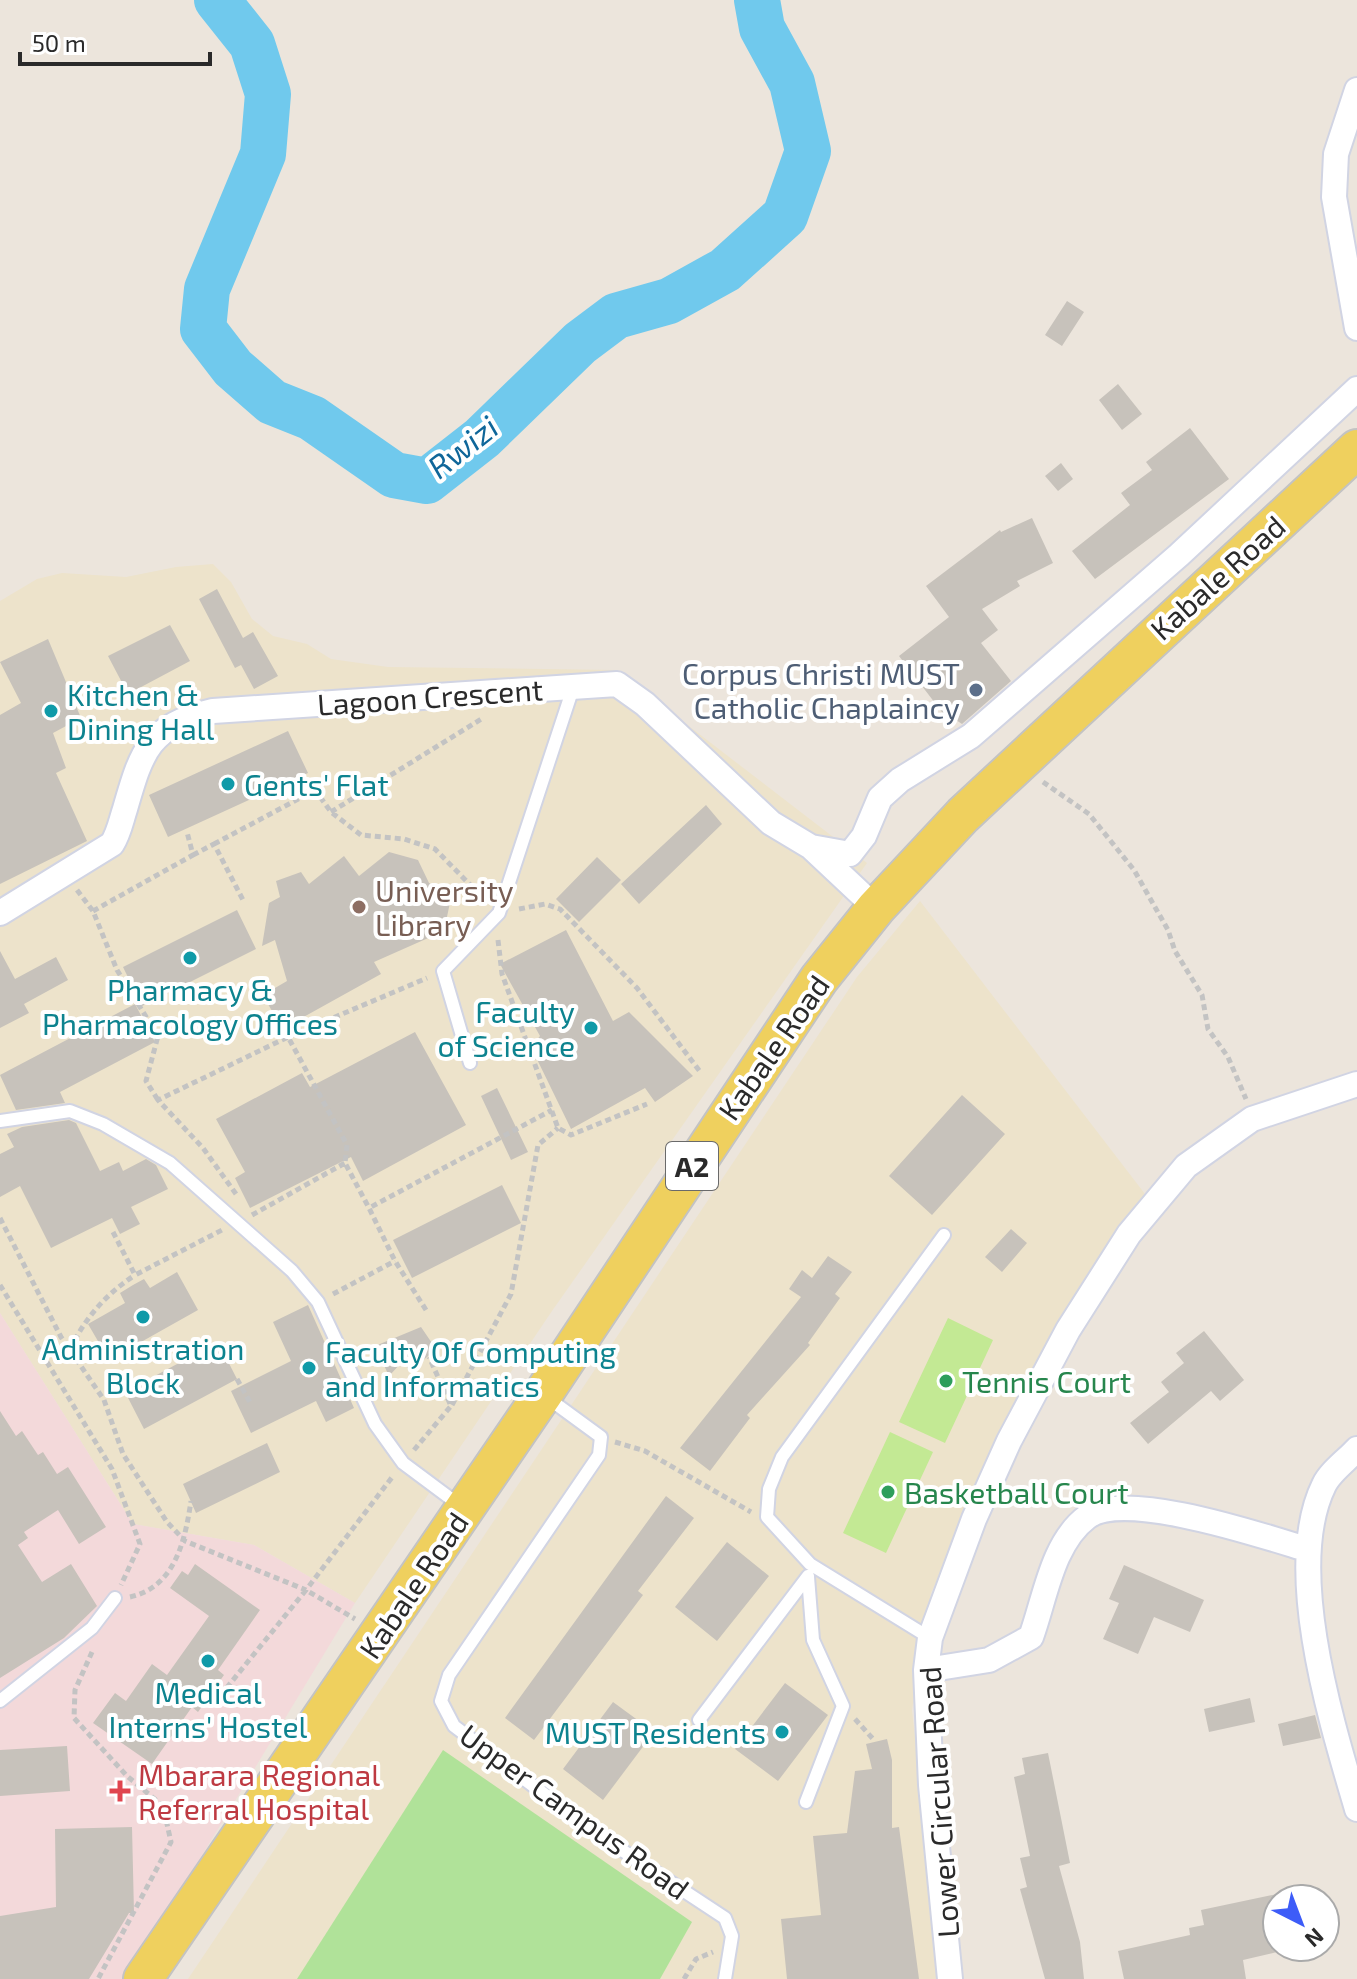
<svg xmlns="http://www.w3.org/2000/svg" width="1357" height="1979" viewBox="0 0 1357 1979" font-family="'Exo 2',sans-serif">
  <rect width="100%" height="100%" fill="#ece5dc"/>
  <path fill="#ede3cb" d="M213 564 231 582 252 619 273 636 307 644 331 659 388 667 616 670 867 863 552 1311 355 1603 254 1545 133 1524 0 1313V601L37 579 62 573 126 577 176 567Z
    M920 901 1145 1194 1029 1375 931 1593 912 1710 941 1979H188L857 977Z"/>
  <path fill="#f3d9da" d="M0 1313 133 1524 254 1545 355 1603 127 1979H0Z"/>
  <path fill="#b0e299" d="M443 1750 692 1922 660 1979H297Z"/>
  <path fill="#c3e994" d="M948 1318 993 1340 945 1443 899 1422Z
    M890 1432 933 1452 886 1553 843 1533Z"/>
  <g fill="none" stroke-linecap="round" stroke-linejoin="round">
    <path stroke="#70c9ed" stroke-width="46" d="M217 0 252 44 268 94 263 154 207 289 203 329 233 368 272 402 312 418 394 475 427 481 482 438 580 343 616 316 669 301 725 270 785 216 808 151 792 83 762 28 757 0"/>
  </g>
  <path fill="#c7c2bb" d="M1067 301 1084 312 1062 346 1045 335Z
    M1118 384 1142 414 1122 430 1099 400Z
    M1190 428 1229 479 1095 579 1072 551 1130 505 1121 493 1152 470 1146 462Z
    M1061 463 1073 479 1058 491 1045 476Z
    M1032 518 1053 563 1017 581 1020 586 982 609 998 630 981 643 1011 681 962 724 956 720 951 724 899 656 949 617 926 586 1000 530 1001 532Z
    M217 589 243 638 253 632 278 676 254 689 241 665 235 668 199 599Z
    M170 625 190 661 128 694 108 656Z
    M48 639 81 718 53 733 66 768 56 773 87 841 0 884V715L21 703 0 662Z
    M288 731 308 773 168 837 149 795Z
    M706 805 722 824 639 904 621 884Z
    M389 852 418 860 429 883 452 893 444 931 374 962 381 974 282 1029 263 995 287 981 275 940 262 946 269 903 280 897 276 881 301 872 309 884 344 856 359 876Z
    M597 857 621 880 579 922 556 899Z
    M237 910 256 949 142 1006 123 967Z
    M566 930 613 1021 629 1012 693 1076 655 1102 645 1088 571 1129 531 1047 540 1036 500 964Z
    M0 951 15 979 56 957 68 980 24 1004 29 1013 0 1028Z
    M135 1004 155 1042 60 1092 65 1103 16 1110 0 1075Z
    M415 1032 466 1125 363 1181 351 1157 250 1208 235 1178 245 1172 216 1119 302 1073 310 1087Z
    M497 1088 528 1152 511 1160 481 1096Z
    M962 1095 1005 1134 932 1215 889 1176Z
    M69 1120 76 1123 100 1171 119 1162 123 1171 146 1159 156 1165 168 1189 131 1207 140 1224 120 1234 112 1218 51 1248 20 1186 0 1197V1154L14 1147 7 1134 22 1127Z
    M502 1185 521 1223 412 1278 393 1240Z
    M1011 1229 1027 1243 1002 1272 985 1257Z
    M828 1256 852 1272 835 1294 840 1298 808 1343 810 1345 747 1415 750 1418 710 1471 680 1448 801 1297 789 1289 802 1270 812 1278Z
    M177 1272 198 1310 109 1360 88 1324 125 1303 120 1293 133 1285 144 1279 150 1288Z
    M308 1305 354 1408 326 1422 316 1401 251 1433 231 1391 291 1361 273 1322Z
    M421 1327 436 1349 410 1372 403 1361 389 1376 375 1346Z
    M1204 1331 1244 1380 1220 1401 1211 1391 1148 1444 1130 1423 1169 1392 1161 1382 1184 1363 1176 1353Z
    M218 1342 237 1379 144 1429 125 1392Z
    M0 1411 16 1436 22 1431 38 1455 43 1452 57 1474 68 1467 106 1527 79 1544 58 1510 24 1532 28 1538 18 1545 42 1582 71 1564 97 1606 64 1638 0 1678Z
    M267 1443 280 1472 196 1513 183 1484Z
    M666 1496 694 1518 638 1591 643 1595 534 1740 505 1718Z
    M727 1542 769 1576 717 1641 675 1607Z
    M195 1564 260 1610 218 1670 224 1675 198 1712 192 1707 152 1764 93 1723 115 1693 126 1701 152 1664 167 1675 209 1616 170 1588 182 1571 188 1575Z
    M1124 1565 1204 1600 1190 1632 1154 1617 1138 1654 1103 1639 1119 1603 1109 1599Z
    M785 1683 828 1715 778 1781 735 1749Z
    M1250 1698 1255 1722 1209 1732 1204 1709Z
    M613 1702 654 1732 603 1800 563 1769Z
    M1315 1715 1321 1738 1283 1746 1278 1724Z
    M887 1739 892 1760V1828L899 1827 919 1979H787L781 1919 821 1915 813 1836 847 1833 855 1771 872 1769 866 1744Z
    M67 1746 70 1791 0 1796V1750Z
    M1048 1753 1070 1863 1059 1866 1080 1942 1084 1979H1045L1020 1889 1027 1887 1020 1858 1030 1856 1014 1777 1025 1774 1022 1758Z
    M132 1827 134 1913H129L89 1979H0V1916L56 1907 55 1829Z
    M1277 1894V1952L1243 1960 1246 1979H1124L1118 1951 1190 1935 1189 1928 1204 1925 1201 1910Z"/>
  <g fill="none" stroke-linecap="round" stroke-linejoin="round">
    <g stroke="#d1d4e3" stroke-width="16">
      <path id="lane" d="M470 1063 443 971 499 913 574 685
        M0 1121 70 1111 103 1124 170 1163 292 1271 318 1302 375 1424 403 1463 462 1507
        M545 1396 601 1437 599 1455 449 1675 441 1701 454 1726 593 1831 725 1918 732 1936 725 1979
        M930 1638 810 1564 767 1517 769 1489 782 1457 944 1235
        M0 1701 92 1628 115 1598
        M699 1720 808 1576
        M806 1802 843 1706 813 1640 808 1577"/>
    </g>
    <g stroke="#d1d4e3" stroke-width="28">
      <path id="street" d="M1357 90 1336 154 1334 197 1357 328
        M811 847 850 854 864 836 880 798 900 780 971 736 1179 555 1357 389
        M0 913 112 844C119 833 121 821 125 809 142 750 149 726 213 711L617 684 645 704 771 823 811 847 876 908
        M1357 1449C1347 1460 1330 1472 1324 1485 1283 1568 1332 1724 1357 1809
        M926 1670 989 1660 1031 1637C1045 1599 1052 1543 1087 1517 1124 1489 1263 1536 1306 1549
        M950 1979 931 1785 926 1670 930 1638 974 1519 1009 1441 1068 1330 1129 1234 1186 1166 1252 1119 1357 1084"/>
    </g>
    <g stroke="#c3c3c3" stroke-width="42">
      <path id="primary" d="M143 1979 543 1394 819 979 876 908 963 815 1357 449"/>
    </g>
    <path stroke="#c3c3c3" stroke-width="5" stroke-dasharray="6 4" stroke-linecap="butt" d="M1043 782 1089 814 1134 870 1168 930 1175 951 1202 995 1208 1029 1228 1057 1246 1099
      M331 812 483 718
      M214 844 304 796 318 794 331 812 361 835 404 839 435 849 485 900
      M193 855 214 844 243 900
      M77 890 93 911 117 970 158 1036 146 1081 158 1100
      M519 909 545 904 560 909 637 988 701 1073
      M93 911 193 855 187 832
      M498 940 502 974 558 1128 571 1135 647 1104
      M288 1037 427 978
      M236 1194 203 1148 158 1100 288 1037 347 1145 345 1163 369 1208
      M252 1215 345 1163
      M0 1218 61 1337 104 1400 123 1454 167 1522 185 1541 306 1590 393 1476
      M113 1232 135 1275 222 1230
      M0 1285 112 1469 140 1544 121 1585
      M333 1294 395 1261
      M426 1310 395 1261 369 1208 552 1110
      M70 1349C86 1317 105 1295 135 1275
      M237 1379 251 1404
      M452 1405 511 1294 538 1145 558 1128
      M615 1442 645 1451 751 1512
      M414 1450 451 1406 429 1357
      M130 1597C175 1587 185 1541 191 1501
      M92 1652 75 1690 74 1718 127 1776 163 1806 171 1842 98 1979
      M211 1693 220 1696 306 1590 355 1619
      M855 1719 874 1740
      M684 1979 696 1959 713 1952"/>
    <use href="#lane" stroke="#fff" stroke-width="12"/>
    <use href="#street" stroke="#fff" stroke-width="24"/>
    <use href="#primary" stroke="#efd05e" stroke-width="38"/>
  </g>
  <circle fill="#5c6f8a" stroke="#fff" stroke-width="3" cx="976" cy="690" r="8"/>
  <g fill="#0f9aa8" stroke="#fff" stroke-width="3">
    <circle cx="51" cy="711" r="8"/>
    <circle cx="228" cy="784" r="8"/>
    <circle cx="190" cy="958" r="8"/>
    <circle cx="591" cy="1028" r="8"/>
    <circle cx="143" cy="1317" r="8"/>
    <circle cx="309" cy="1368" r="8"/>
    <circle cx="208" cy="1661" r="8"/>
    <circle cx="782" cy="1732" r="8"/>
  </g>
  <circle fill="#8d6e63" stroke="#fff" stroke-width="3" cx="359" cy="907" r="8"/>
  <g fill="#2e9e5b" stroke="#fff" stroke-width="3">
    <circle cx="946" cy="1381" r="8"/>
    <circle cx="888" cy="1492" r="8"/>
  </g>
  <path fill="#e0444e" stroke="#fff" stroke-width="3" d="M116 1779h8v8h8v8h-8v8h-8v-8h-8v-8h8z"/>
  <g text-anchor="middle" dominant-baseline="central" stroke-width="8" stroke-linejoin="round" paint-order="stroke">
    <rect fill="#fff" stroke="#6a6a6a" stroke-width="2" x="666" y="1142" width="52" height="48" rx="6"/>
    <g font-size="28" font-weight="bold" fill="#2a2a2a">
      <text x="692" y="1166">A2</text>
    </g>
    <g font-size="30" fill="#2a2a2a" stroke="#fff">
      <text transform="translate(1217 577) rotate(-42)">Kabale Road</text>
      <text transform="translate(430 696) rotate(-4)">Lagoon Crescent</text>
      <text transform="translate(773 1047) rotate(-55)">Kabale Road</text>
      <text transform="translate(413 1585) rotate(-56)">Kabale Road</text>
      <text transform="translate(938 1802) rotate(-94)">Lower Circular Road</text>
      <text transform="translate(575 1811) rotate(36)">Upper Campus Road</text>
    </g>
    <g font-size="30" fill="#4e5e75" stroke="#fff" text-anchor="end">
      <text x="960" y="673">Corpus Christi MUST<tspan x="960" dy="34">Catholic Chaplaincy</tspan></text>
    </g>
    <g font-size="30" fill="#0d838f" stroke="#fff" text-anchor="start">
      <text x="67" y="694">Kitchen &amp;<tspan x="67" dy="34">Dining Hall</tspan></text>
      <text x="244" y="784">Gents' Flat</text>
      <text x="190" y="989" text-anchor="middle">Pharmacy &amp;<tspan x="190" dy="34">Pharmacology Offices</tspan></text>
      <text x="575" y="1011" text-anchor="end">Faculty<tspan x="575" dy="34">of Science</tspan></text>
      <text x="143" y="1348" text-anchor="middle">Administration<tspan x="143" dy="34">Block</tspan></text>
      <text x="325" y="1351">Faculty Of Computing<tspan x="325" dy="34">and Informatics</tspan></text>
      <text x="208" y="1692" text-anchor="middle">Medical<tspan x="208" dy="34">Interns' Hostel</tspan></text>
      <text x="766" y="1732" text-anchor="end">MUST Residents</text>
    </g>
    <g font-size="30" fill="#785e54" stroke="#fff" text-anchor="start">
      <text x="375" y="890">University<tspan x="375" dy="34">Library</tspan></text>
    </g>
    <g font-size="30" fill="#27864d" stroke="#fff" text-anchor="start">
      <text x="962" y="1381">Tennis Court</text>
      <text x="904" y="1492">Basketball Court</text>
    </g>
    <g font-size="30" fill="#be3a42" stroke="#fff" text-anchor="start">
      <text x="138" y="1774">Mbarara Regional<tspan x="138" dy="34">Referral Hospital</tspan></text>
    </g>
    <g font-size="32" font-style="italic" fill="#0f6699" stroke="#fff">
      <text transform="translate(462 446) rotate(-38)">Rwizi</text>
    </g>
  </g>
  <g transform="translate(1301 1923) rotate(138)"><circle r="38" fill="#ffffff" stroke="#aaaaaa" stroke-width="2"/>
  <path d="M0-6L14 30L0 20L-14 30Z" fill="#3d5cf8"/>
  <text y="-12" font-size="22" font-weight="bold" text-anchor="middle" fill="#2a2a2a">N</text>
  </g>
  <path d="M20 52v12h190v-12" fill="none" stroke="#2a2a2a" stroke-width="4"/>
  <text x="32" y="52" font-size="24" fill="#2a2a2a" stroke="#ffffff" stroke-width="6" paint-order="stroke">50 m</text>
</svg>
